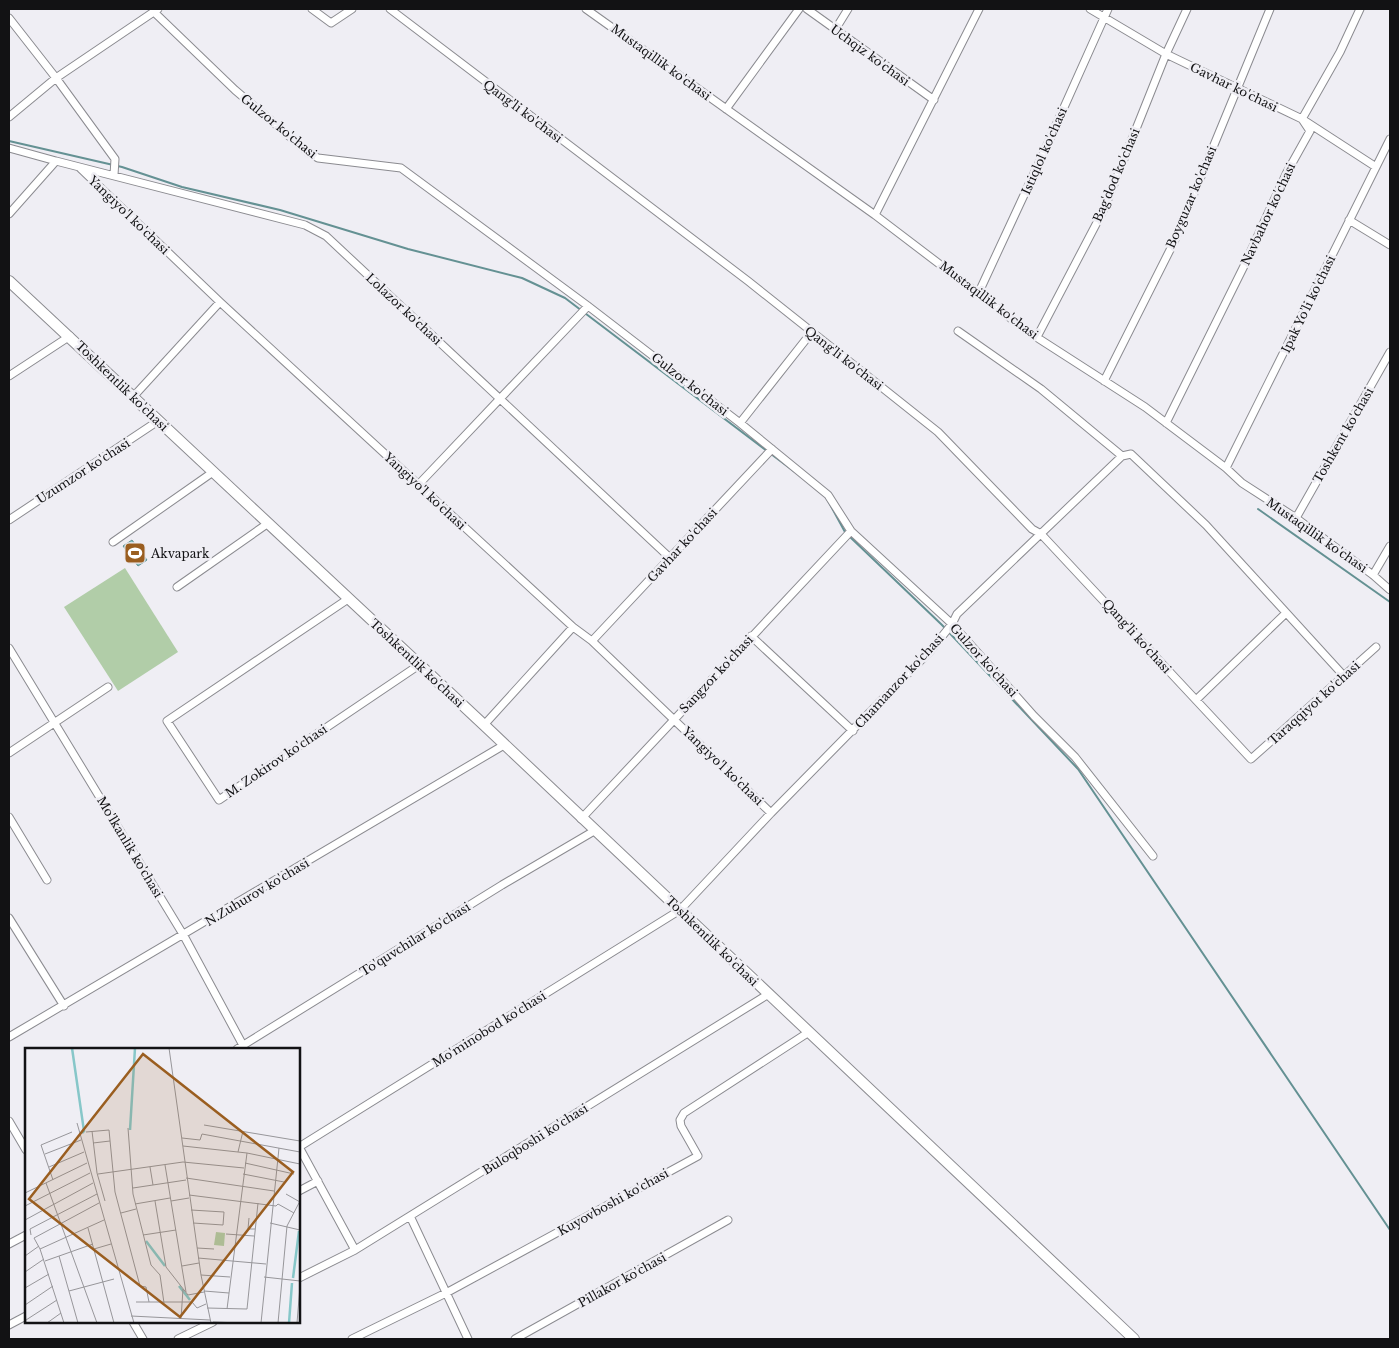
<svg xmlns="http://www.w3.org/2000/svg" width="1399" height="1348" viewBox="0 0 1399 1348" font-family="'Libre Baskerville',serif">
  <defs>
    <pattern id="water-rules" width="6" height="5" patternUnits="userSpaceOnUse" patternTransform="scale(1.25)"><rect width="6" height="5" fill="#87c7c9"/><path d="M0 2.5h6" fill="none" stroke="#74aaac"/></pattern>
  </defs>
  <rect width="100%" height="100%" fill="#efeef4"/>
  <path fill="#b1cda8" d="M125 568 178 652 118 691 64 607Z"/>
  <path fill="url(#water-rules)" stroke="#649193" d="M132 540 147 560 138 566 123 546Z"/>
  <g fill="none" stroke-linecap="round" stroke-linejoin="round">
    <path stroke="#649193" stroke-width="2" d="M9 141 122 167 182 187 280 210 408 249 522 278 565 298 767 451
      M771 454 795 472
      M826 497 845 532
      M1258 509 1390 602
      M849 536 942 625 1078 769 1390 1230"/>
    <g stroke="#8b8b90" stroke-width="9">
      <path id="minor" d="M312 9 331 23 352 9
        M390 9 748 281 938 432 1032 529 1041 534 1251 759 1376 647
        M586 9 875 215 1030 333 1145 407 1226 468 1242 483 1296 518 1373 575 1390 590
        M807 9 934 100
        M1090 9 1166 54 1302 119 1376 167
        M154 12 235 90 309 153 318 158 401 168 588 306 740 423 828 495 851 531 952 624 1034 716 1075 757 1153 856
        M9 18 56 78 115 159 114 175
        M835 30 848 9
        M726 109 799 9
        M9 117 56 78 158 9
        M9 148 56 161
        M80 168 220 302 573 627 592 641 771 813
        M9 214 56 161 305 225 326 236 669 557
        M875 215 979 9
        M1349 220 1390 245
        M979 292 1044 152 1108 9
        M958 331 1041 389 1122 456 1131 454 1206 525 1344 676
        M1037 337 1104 209 1166 54 1187 9
        M9 376 70 336
        M1104 381 1174 242 1270 9
        M133 397 220 302
        M740 423 811 333
        M1166 423 1244 266 1286 174 1310 131 1302 119 1340 52 1360 9
        M1226 468 1390 139
        M419 484 588 306
        M1296 518 1390 352
        M9 520 158 421
        M113 542 213 472
        M1373 575 1390 546
        M177 587 267 524
        M348 599 167 721 219 800 419 665
        M751 636 853 731
        M592 641 772 449
        M9 648 184 936 245 1049
        M1196 700 1286 613
        M484 725 573 627
        M9 753 108 687
        M9 817 47 880
        M581 819 851 531
        M9 918 64 1006
        M9 1037 504 745
        M237 1049 502 885 594 831
        M9 1121 26 1150
        M299 1147 680 910 771 813 931 650 952 624 957 614 1122 456
        M299 1147 355 1250
        M299 1191 318 1181
        M410 1216 468 1339
        M9 1244 26 1235
        M299 1278 355 1250 767 995
        M133 1322 143 1339
        M9 1325 26 1316
        M178 1339 213 1322
        M352 1339 446 1293 698 1156 681 1126 680 1120 684 1113 809 1032
        M515 1339 728 1220"/>
    </g>
    <g stroke="#8b8b90" stroke-width="12">
      <path id="secondary" d="M9 281 484 725 1134 1339"/>
    </g>
    <use href="#minor" stroke="#fff" stroke-width="7"/>
    <use href="#secondary" stroke="#fff" stroke-width="10"/>
  </g>
  <defs>
    <g id="stadium-square" transform="scale(1.125)"><rect x="-9" y="-9" width="18" height="18" rx="4" fill="#9a5e20" stroke="#efeef4"/><path d="M0-5a6.5 5 0 1 0 0 10a6.5 5 0 1 0 0-10ZM-3.5-1.8h7v3.6h-7Z" fill="#fff"/></g>
  </defs>
  <g fill-rule="evenodd">
    <use href="#stadium-square" x="135" y="553"/>
  </g>
  <g text-anchor="middle" dominant-baseline="central" stroke-width="5" stroke-linejoin="round" paint-order="stroke">
    <g font-size="12" fill="#121214" stroke="#efeef4">
      <text transform="translate(870 55) rotate(36)">Uchqiz ko'chasi</text>
      <text transform="translate(661 62) rotate(36)">Mustaqillik ko'chasi</text>
      <text transform="translate(1234 87) rotate(26)">Gavhar ko'chasi</text>
      <text transform="translate(523 111) rotate(37)">Qang'li ko'chasi</text>
      <text transform="translate(279 126) rotate(39)">Gulzor ko'chasi</text>
      <text transform="translate(1044 151) rotate(-66)">Istiqlol ko'chasi</text>
      <text transform="translate(1116 175) rotate(-67)">Bag'dod ko'chasi</text>
      <text transform="translate(1191 197) rotate(-67)">Boyguzar ko'chasi</text>
      <text transform="translate(1268 214) rotate(-65)">Navbahor ko'chasi</text>
      <text transform="translate(129 215) rotate(44)">Yangiyo'l ko'chasi</text>
      <text transform="translate(989 300) rotate(37)">Mustaqillik ko'chasi</text>
      <text transform="translate(1308 304) rotate(-64)">Ipak Yo'li ko'chasi</text>
      <text transform="translate(404 309) rotate(43)">Lolazor ko'chasi</text>
      <text transform="translate(844 358) rotate(38)">Qang'li ko'chasi</text>
      <text transform="translate(690 384) rotate(38)">Gulzor ko'chasi</text>
      <text transform="translate(122 386) rotate(44)">Toshkentlik ko'chasi</text>
      <text transform="translate(1343 435) rotate(-60)">Toshkent ko'chasi</text>
      <text transform="translate(83 471) rotate(-33)">Uzumzor ko'chasi</text>
      <text transform="translate(425 491) rotate(43)">Yangiyo'l ko'chasi</text>
      <text transform="translate(1317 535) rotate(35)">Mustaqillik ko'chasi</text>
      <text transform="translate(682 545) rotate(-47)">Gavhar ko'chasi</text>
      <text transform="translate(1137 636) rotate(48)">Qang'li ko'chasi</text>
      <text transform="translate(984 660) rotate(48)">Gulzor ko'chasi</text>
      <text transform="translate(417 663) rotate(43)">Toshkentlik ko'chasi</text>
      <text transform="translate(716 674) rotate(-47)">Sangzor ko'chasi</text>
      <text transform="translate(899 681) rotate(-47)">Chamanzor ko'chasi</text>
      <text transform="translate(1314 703) rotate(-42)">Taraqqiyot ko'chasi</text>
      <text transform="translate(276 761) rotate(-34)">M. Zokirov ko'chasi</text>
      <text transform="translate(723 766) rotate(44)">Yangiyo'l ko'chasi</text>
      <text transform="translate(130 847) rotate(59)">Mo'lkanlik ko'chasi</text>
      <text transform="translate(257 892) rotate(-31)">N.Zuhurov ko'chasi</text>
      <text transform="translate(415 939) rotate(-32)">To'quvchilar ko'chasi</text>
      <text transform="translate(712 941) rotate(44)">Toshkentlik ko'chasi</text>
      <text transform="translate(489 1029) rotate(-32)">Mo'minobod ko'chasi</text>
      <text transform="translate(535 1139) rotate(-32)">Buloqboshi ko'chasi</text>
      <text transform="translate(613 1202) rotate(-29)">Kuyovboshi ko'chasi</text>
      <text transform="translate(622 1280) rotate(-29)">Pillakor ko'chasi</text>
    </g>
    <g font-size="12" fill="#121214" stroke="#efeef4" text-anchor="start">
      <text x="151" y="553">Akvapark</text>
    </g>
  </g>
  <g transform="translate(25 1048)">
    <rect width="275" height="275" fill="#efeef4"/>
    <path d="M191 184 200 185 199 198 189 197Z" fill="#b1cda8"/>
    <path fill="none" stroke="#87c7c9" stroke-width="2.5" d="M47 0 59 83 57 85M105 82 110 0M121 193 140 218M268 230 274 183M154 238 165 252M264 275 267 235"/>
    <path fill="none" stroke="#97969a" stroke-width="1" d="M144 0 176 227 186 275M52 75 109 275M179 77 275 93M103 80 108 146 126 217 135 227 139 255M67 83 72 125 80 153M61 84 84 82 90 144 115 238 121 239 124 254M157 90 175 92 177 86 275 104M68 95 85 93M158 98 222 105 275 116M213 104 218 83M20 106 56 92M220 115 269 126M140 117 161 244M24 119 59 104M125 119 128 137M73 126 158 114 219 120M218 126 259 134M161 130 249 143M28 132 16 97 47 84M21 135 72 275M108 140 161 132M0 145 62 115M261 146 275 154M164 147 251 158 253 156 269 165M130 153 141 219 163 247 179 244M146 153 164 150M110 156 145 150M0 158 65 125M166 162 199 164 198 177 168 175M96 165 111 161M224 170 223 181H230M0 172 68 135M245 175 275 182M63 180 89 275M201 186 229 188M6 187 5 181 72 146M118 187 151 182M9 190 15 201 79 172M9 190 74 155M172 200 189 201M15 201 39 275M69 201 86 196M0 208 14 198M34 208 53 275M173 210 241 216M20 213 68 196M157 218 174 215M0 224 19 211M176 227 205 229M239 229 275 233M0 240 24 226M44 243 89 231M179 243 204 245M111 254H167L172 260 181 256M0 257 28 238M0 260 1 275M182 260 222 261 233 155M202 261 222 105M106 268 185 272M156 271 158 241M1 272 32 252M188 274 216 275M22 275 36 265M236 275 254 100M253 275 262 178 275 153M272 275 275 238"/>
    <path fill="#9a5e20" fill-opacity="0.15" stroke="#9a5e20" stroke-width="2.5" d="M118 6 268 124 155 269 4 151Z"/>
    <rect width="275" height="275" fill="none" stroke="#121214" stroke-width="2.5"/>
  </g>
  <rect width="1399" height="1348" fill="none" stroke="#121214" stroke-width="20"/>
</svg>
